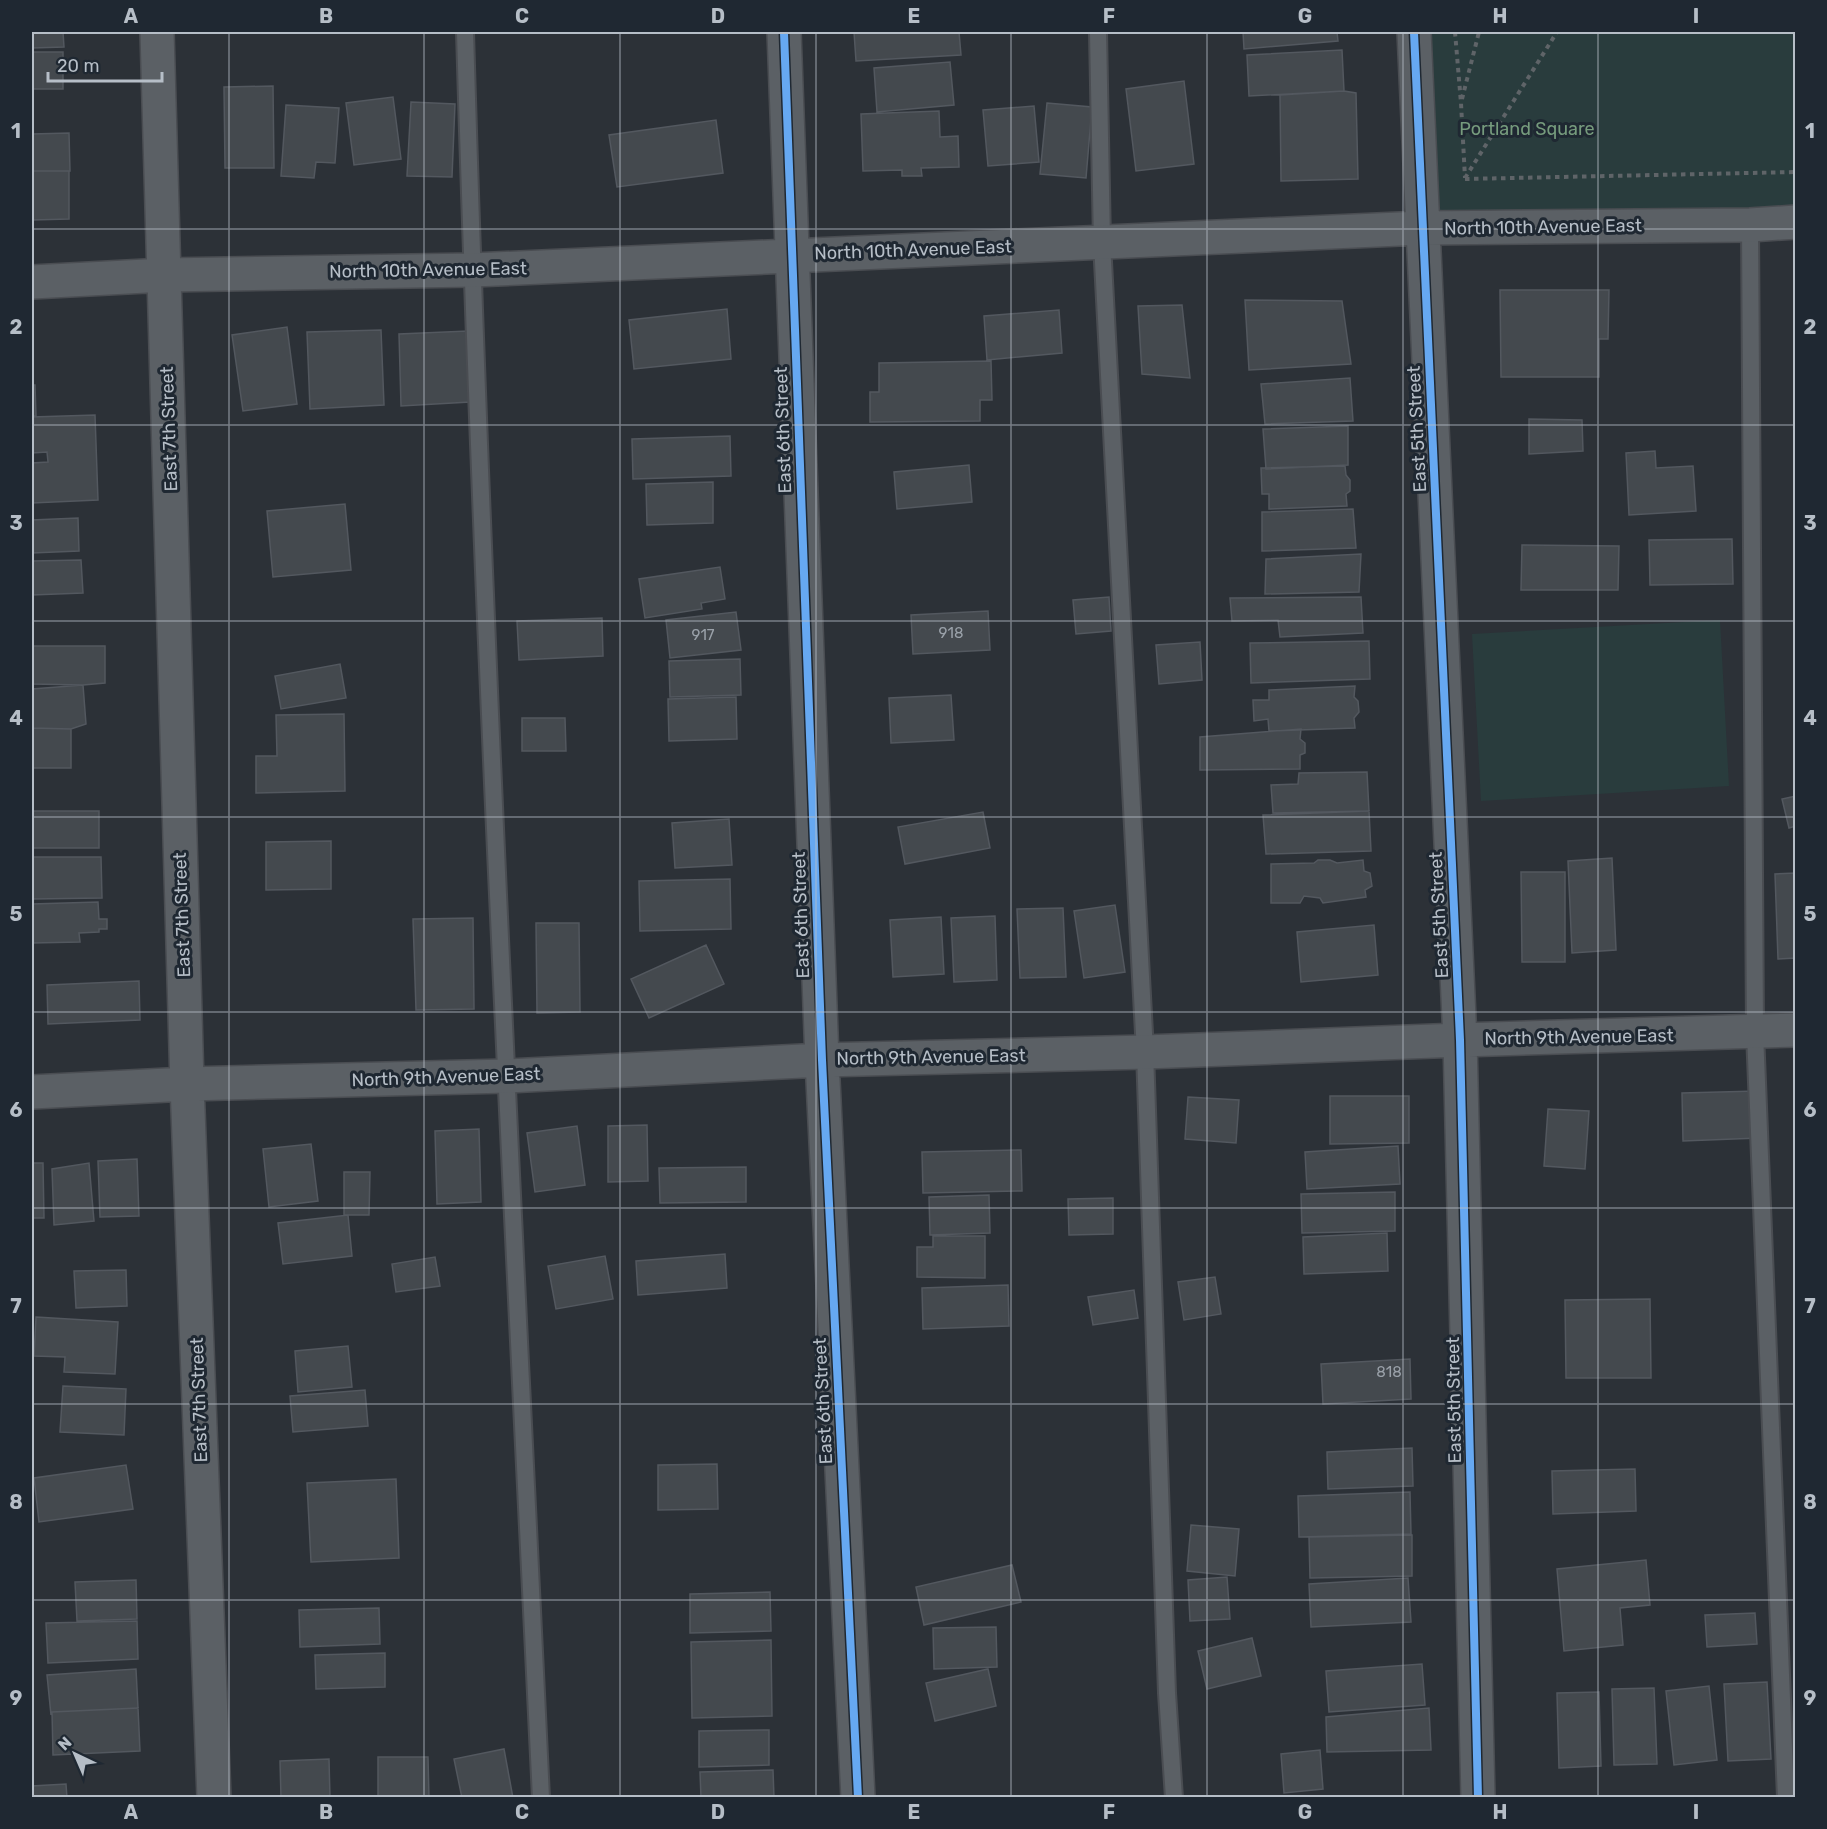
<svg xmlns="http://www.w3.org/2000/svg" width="1827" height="1829" viewBox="0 0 1827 1829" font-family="Rubik,sans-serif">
  <rect width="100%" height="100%" fill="#2c3137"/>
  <path fill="#293c3d" d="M1414 32H1795V222L1422 228Z
    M1720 620 1729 786 1481 801 1472 634Z"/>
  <path fill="#44494e" stroke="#53585f" stroke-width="1.5" d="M32 32H63L64 47 32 48Z
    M854 32H959L961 55 856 61Z
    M1243 32H1337L1338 41 1244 49Z
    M1342 50 1344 91 1249 96 1247 55Z
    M32 52H63V89H32Z
    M950 62 954 105 877 112 874 68Z
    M1184 81 1194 164 1136 171 1126 89Z
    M273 86 274 168H225L224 87Z
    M1344 91 1356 93 1358 179 1281 181 1280 95Z
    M393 97 401 159 354 165 346 103Z
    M411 102 455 104 452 177 407 176Z
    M1047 103 1092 107 1086 178 1040 174Z
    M286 105 339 108 335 163 316 162 314 178 281 176Z
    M1034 106 1039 162 988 166 983 110Z
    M939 111 940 137 958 136 959 167 921 168 922 176H902V170L863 171 861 114Z
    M716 120 723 173 617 187 609 135Z
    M69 133 70 171H32V134Z
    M32 171H69V219L32 220Z
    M1500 290H1609L1608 339H1599V377H1501Z
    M1245 300 1342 301 1351 364 1249 370Z
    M1182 305 1190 378 1142 374 1138 306Z
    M727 309 731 359 634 369 629 320Z
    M1059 310 1062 353 987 360 984 316Z
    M287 327 297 404 243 411 232 335Z
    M381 330 384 405 310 409 307 332Z
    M468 331 470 402 401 406 399 334Z
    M991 361 992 400H980V421L870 422V392H879V363Z
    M1350 378 1353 421 1265 424 1261 384Z
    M32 385H35L36 416H32Z
    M95 415 98 500 32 503V463L48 462 47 452 32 453V417Z
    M1529 419 1582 420 1583 451 1529 454Z
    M1348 426V465L1266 469 1263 429Z
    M730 436 731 476 633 479 632 439Z
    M1655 451 1656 468 1693 466 1696 511 1629 515 1626 453Z
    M969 465 972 502 897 509 894 472Z
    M1345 466 1346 475 1350 480V491L1346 494 1347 506 1269 509V494H1262L1261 468Z
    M713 482V523L647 525 646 484Z
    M345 504 351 570 273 577 267 511Z
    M1353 509 1356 548 1262 551V512Z
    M78 518 79 551 32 553V520Z
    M1732 539 1733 584 1650 585 1649 540Z
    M1522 545 1619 546 1618 590H1521Z
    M1361 554 1359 592 1265 594 1266 559Z
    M81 560 83 593 32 595V561Z
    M720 567 725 599 701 603 702 609 645 618 639 579Z
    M1109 597 1111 631 1076 634 1073 600Z
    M1361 597 1363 633 1280 637 1278 620 1232 621 1230 598Z
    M988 611 990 650 913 654 911 615Z
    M736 612 741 650 670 658 666 620Z
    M602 618 603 656 519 660 517 621Z
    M1369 641 1370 679 1251 683 1250 643Z
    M1200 642 1202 680 1159 684 1156 645Z
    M32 646H105V683L83 685 32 684Z
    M740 659 741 695 670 697 669 661Z
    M340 664 346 698 281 709 275 676Z
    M83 685 86 724 71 729 32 728V689Z
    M1355 686 1354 697 1358 701 1359 712 1354 718 1355 728 1269 731 1268 719 1254 721 1253 700H1269V690Z
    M951 695 954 740 891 743 889 698Z
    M736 697 737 739 669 741 668 699Z
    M344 714 345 791 256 793V756H277L276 715Z
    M522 718H565L566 751H522Z
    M32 728 71 729V768H32Z
    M1301 729 1300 739 1305 743V753L1300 755V769L1200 770V737Z
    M1367 772 1369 811 1273 813 1271 785 1298 784 1299 773Z
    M1796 796V826L1789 828 1782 799Z
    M32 811H99V848H32Z
    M1369 811 1371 851 1266 854 1263 815Z
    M983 812 990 848 905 864 898 827Z
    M729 819 732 865 675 868 672 823Z
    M331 841V889L266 890V842Z
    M32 857H101L102 898 32 899Z
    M1612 858 1616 950 1572 953 1568 861Z
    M1318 860H1330L1337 863 1363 860 1364 871 1370 873 1372 886 1365 890 1366 897 1323 903 1320 898 1304 896 1300 903H1271V864L1314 863Z
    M1521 872H1565V962H1522Z
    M1796 873V958L1778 959 1775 874Z
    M730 879 731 929 640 931 639 881Z
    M98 902 99 919H107V929H99V932L79 933 80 942 32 943V904Z
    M1115 905 1125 972 1084 978 1074 911Z
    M1063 908 1066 977 1020 978 1017 909Z
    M995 916 997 980 954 982 951 918Z
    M941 917 944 974 893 977 890 920Z
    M473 918 474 1009 416 1010 413 919Z
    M536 923H579L580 1012 537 1013Z
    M1374 925 1378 975 1301 982 1297 932Z
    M706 945 724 984 649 1018 631 979Z
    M139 981 140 1020 48 1024 47 985Z
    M1757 1091 1759 1138 1683 1141 1682 1093Z
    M1330 1096H1409V1143L1330 1144Z
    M1188 1097 1239 1100 1236 1143 1185 1139Z
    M1548 1109 1589 1111 1585 1169 1544 1166Z
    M647 1125 648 1181 608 1182V1126Z
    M577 1126 585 1185 535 1192 527 1133Z
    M479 1129 481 1202 437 1204 435 1131Z
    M311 1144 318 1201 269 1207 263 1149Z
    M1398 1146 1400 1184 1307 1189 1305 1152Z
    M1021 1150 1022 1191 923 1193 922 1152Z
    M137 1159 139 1216 100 1217 98 1161Z
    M32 1163H43L44 1218H32Z
    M89 1163 94 1221 54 1225 52 1169Z
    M746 1167V1202L660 1203 659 1168Z
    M344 1172H370L369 1215H344Z
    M1395 1192V1231L1302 1233 1301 1194Z
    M989 1195 990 1233 930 1235 929 1197Z
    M1113 1198V1234L1069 1235 1068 1199Z
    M348 1215 352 1256 283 1264 278 1223Z
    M1387 1233 1388 1271 1304 1274 1303 1237Z
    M933 1236H985V1278L917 1277V1247H933Z
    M725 1254 727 1288 638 1295 636 1261Z
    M605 1256 613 1299 556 1309 548 1266Z
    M435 1257 440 1286 396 1292 392 1264Z
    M126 1270 127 1306 76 1308 74 1271Z
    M1215 1277 1221 1314 1184 1320 1178 1282Z
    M1008 1285 1009 1326 923 1329 922 1288Z
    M1134 1290 1138 1318 1093 1325 1088 1297Z
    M1650 1299 1651 1378H1566L1565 1300Z
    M36 1317 118 1322 115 1374 64 1372 65 1357 34 1356Z
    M348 1346 352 1387 298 1392 295 1351Z
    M1410 1359 1411 1399 1323 1404 1321 1364Z
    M63 1386 126 1389 124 1435 60 1432Z
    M365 1390 368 1426 293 1432 290 1396Z
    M1412 1448 1413 1486 1328 1489 1327 1452Z
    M717 1464 718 1509 658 1510V1465Z
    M126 1465 133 1509 39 1522 34 1478Z
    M1635 1469 1636 1511 1553 1514 1552 1471Z
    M396 1479 399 1558 311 1562 307 1483Z
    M1410 1492 1411 1534 1299 1537 1298 1496Z
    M1191 1525 1239 1529 1235 1576 1187 1571Z
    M1412 1535V1576L1310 1578 1309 1537Z
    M1646 1560 1650 1605 1620 1608 1623 1645 1564 1651 1557 1569Z
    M1012 1565 1021 1602 924 1625 916 1587Z
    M1227 1577 1230 1619 1190 1621 1188 1580Z
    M1408 1578 1411 1622 1311 1627 1309 1584Z
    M136 1580 137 1619 77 1621 75 1582Z
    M770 1592 771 1631 690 1633V1594Z
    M379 1608 380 1644 300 1647 299 1610Z
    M1755 1613 1757 1644 1707 1647 1705 1615Z
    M137 1621 138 1659 48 1663 46 1623Z
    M996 1627 997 1667 934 1669 933 1628Z
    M1252 1638 1261 1676 1207 1689 1198 1651Z
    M771 1640 772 1716 692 1718 691 1642Z
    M385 1653V1687L316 1689 315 1655Z
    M1422 1664 1425 1705 1329 1712 1326 1671Z
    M136 1669 138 1708 52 1712 51 1715 47 1675Z
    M988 1669 996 1706 935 1721 926 1683Z
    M1767 1682 1771 1759 1728 1761 1724 1684Z
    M1709 1686 1717 1760 1674 1765 1666 1691Z
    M1654 1688 1657 1764 1614 1765 1612 1689Z
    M1599 1692 1601 1766 1559 1768 1557 1693Z
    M138 1708 140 1751 53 1755 52 1712Z
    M1429 1708 1431 1750 1327 1752 1326 1717Z
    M769 1730V1765L699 1767V1731Z
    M504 1749 513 1798H462L454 1759Z
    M1320 1750 1323 1789 1284 1793 1281 1754Z
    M378 1757H428L429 1798H378Z
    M329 1759 330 1798H281L280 1761Z
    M773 1770 774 1798H701L700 1772Z
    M66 1784 67 1798H32V1786Z"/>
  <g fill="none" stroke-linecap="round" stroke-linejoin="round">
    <g stroke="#4a4d52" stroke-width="20">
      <path id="lane" d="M465 32C482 620 513 1209 541 1798
        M1098 32 1102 243 1145 1052 1167 1693 1174 1798
        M1750 225 1755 1033 1786 1798"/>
    </g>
    <g stroke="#4a4d52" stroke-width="36">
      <path id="street" d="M157 32 187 1084 214 1798
        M784 32 822 1060 858 1798
        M1414 32 1460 1040 1478 1798
        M32 282 165 275 473 270 1422 228 1750 225 1796 222
        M32 1092 187 1084 507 1076 822 1060 1145 1052 1460 1040 1796 1030"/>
    </g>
    <path stroke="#5f6468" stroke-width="4" stroke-dasharray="4.5 4.5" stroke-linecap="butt" d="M1455 32 1461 103 1465 178
      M1462 99 1479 32
      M1465 178 1557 32
      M1465 179 1796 172"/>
    <use href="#lane" stroke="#5b6065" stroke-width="16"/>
    <use href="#street" stroke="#5b6065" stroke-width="33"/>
    <g stroke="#1f2832" stroke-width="11">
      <path id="cycleway" d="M784 32 822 1060 858 1798
        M1414 32 1460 1040 1478 1798"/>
    </g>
    <use href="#cycleway" stroke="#66a8f1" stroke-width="8"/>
  </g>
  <path fill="none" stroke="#b6bec7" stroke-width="1.5" stroke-opacity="0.55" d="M229 32V1798M424 32V1798M620 32V1798M816 32V1798M1011 32V1798M1207 32V1798M1403 32V1798M1598 32V1798M32 229H1796M32 425H1796M32 621H1796M32 817H1796M32 1012H1796M32 1208H1796M32 1404H1796M32 1600H1796"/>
  <g text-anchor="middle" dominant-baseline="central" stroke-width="6" stroke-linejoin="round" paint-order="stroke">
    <g font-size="15" fill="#9aa1a9">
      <text x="951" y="633">918</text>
      <text x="703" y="635">917</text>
      <text x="1389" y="1372">818</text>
    </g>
    <g font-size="18" fill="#769b7d" stroke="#1f2832">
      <text x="1527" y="129">Portland Square</text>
    </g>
    <g font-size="18" fill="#b6bec7" stroke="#1f2832">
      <text transform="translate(1543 227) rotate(-1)">North 10th Avenue East</text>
      <text transform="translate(913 250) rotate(-2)">North 10th Avenue East</text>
      <text transform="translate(428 270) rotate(-1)">North 10th Avenue East</text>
      <text transform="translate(169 429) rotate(-92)">East 7th Street</text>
      <text transform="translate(1417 429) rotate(-93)">East 5th Street</text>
      <text transform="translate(783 430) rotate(-92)">East 6th Street</text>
      <text transform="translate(182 915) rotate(-92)">East 7th Street</text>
      <text transform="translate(801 915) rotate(-92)">East 6th Street</text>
      <text transform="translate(1439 915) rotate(-93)">East 5th Street</text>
      <text transform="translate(1579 1037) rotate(-1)">North 9th Avenue East</text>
      <text transform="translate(931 1057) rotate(-1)">North 9th Avenue East</text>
      <text transform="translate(446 1077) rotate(-2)">North 9th Avenue East</text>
      <text transform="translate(199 1400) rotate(-92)">East 7th Street</text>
      <text transform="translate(1454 1400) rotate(-91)">East 5th Street</text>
      <text transform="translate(823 1401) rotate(-93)">East 6th Street</text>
    </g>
  </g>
  <rect width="1827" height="1829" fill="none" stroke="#1f2832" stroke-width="66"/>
  <g transform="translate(75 1754) rotate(316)" stroke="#1f2832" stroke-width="4.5" paint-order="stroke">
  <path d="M0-4.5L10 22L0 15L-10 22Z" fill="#b6bec7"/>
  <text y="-9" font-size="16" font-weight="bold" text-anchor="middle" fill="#b6bec7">N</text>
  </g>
  <path d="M48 72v9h114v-9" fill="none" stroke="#b6bec7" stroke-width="3"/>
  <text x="57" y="72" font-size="18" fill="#b6bec7" stroke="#1f2832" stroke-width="4.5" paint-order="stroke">20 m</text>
  <rect x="33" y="33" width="1761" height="1763" fill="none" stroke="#b6bec7" stroke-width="2"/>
  <g font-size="20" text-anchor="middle" font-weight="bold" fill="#b6bec7">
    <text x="131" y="23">A</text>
    <text x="326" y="23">B</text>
    <text x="522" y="23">C</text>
    <text x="718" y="23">D</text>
    <text x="914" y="23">E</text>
    <text x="1109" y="23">F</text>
    <text x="1305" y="23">G</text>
    <text x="1500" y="23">H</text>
    <text x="1696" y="23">I</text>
    <text x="16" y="138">1</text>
    <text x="1810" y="138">1</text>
    <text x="16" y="334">2</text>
    <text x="1810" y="334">2</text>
    <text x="16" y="530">3</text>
    <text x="1810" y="530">3</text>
    <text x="16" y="725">4</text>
    <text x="1810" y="725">4</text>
    <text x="16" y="921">5</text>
    <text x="1810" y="921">5</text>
    <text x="16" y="1117">6</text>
    <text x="1810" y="1117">6</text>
    <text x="16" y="1313">7</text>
    <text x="1810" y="1313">7</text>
    <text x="16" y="1509">8</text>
    <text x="1810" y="1509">8</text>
    <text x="16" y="1705">9</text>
    <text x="1810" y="1705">9</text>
    <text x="131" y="1819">A</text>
    <text x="326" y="1819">B</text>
    <text x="522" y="1819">C</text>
    <text x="718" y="1819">D</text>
    <text x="914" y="1819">E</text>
    <text x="1109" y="1819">F</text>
    <text x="1305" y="1819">G</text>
    <text x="1500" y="1819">H</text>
    <text x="1696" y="1819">I</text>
  </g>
</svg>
